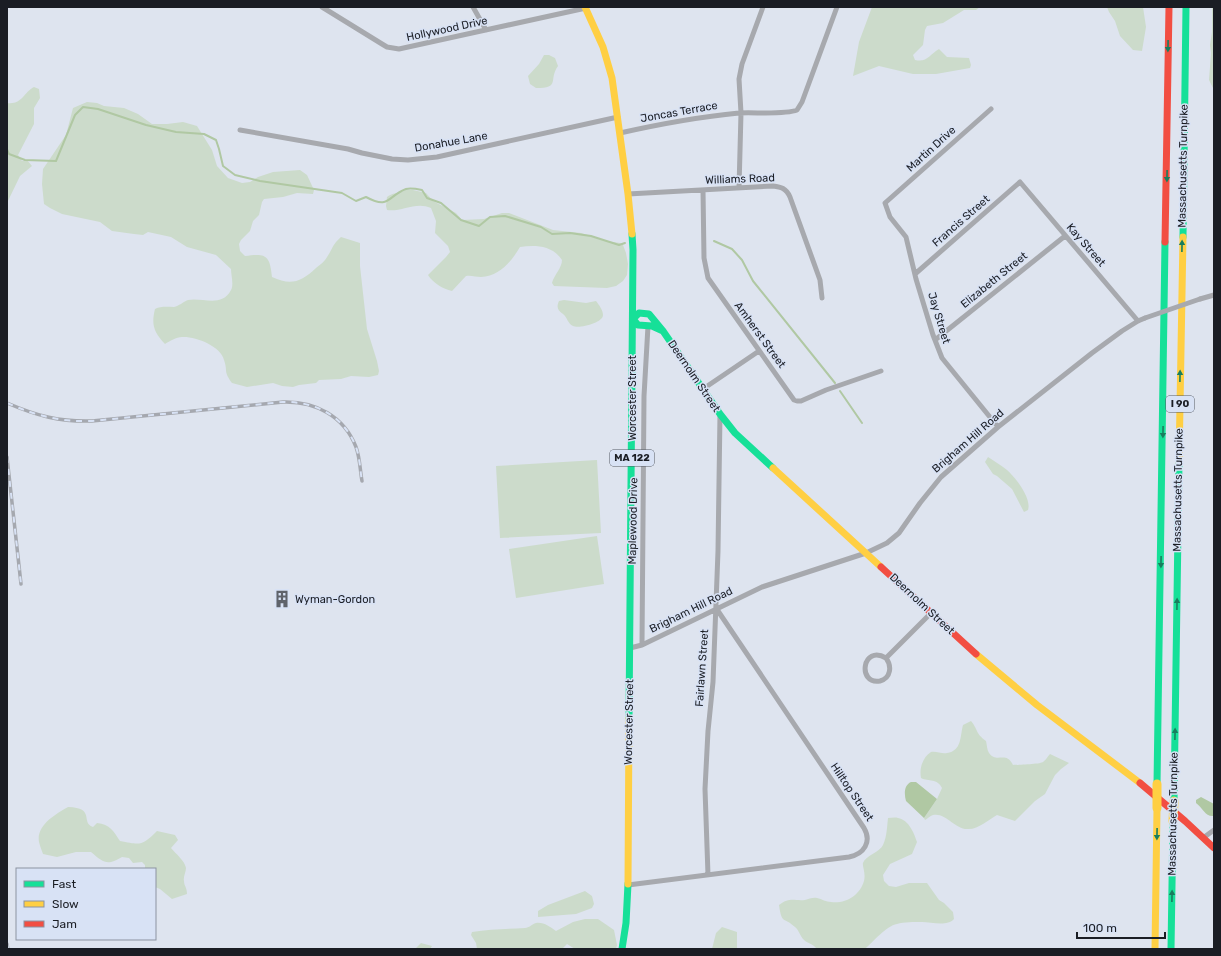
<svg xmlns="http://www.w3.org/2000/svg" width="1221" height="956" viewBox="0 0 1221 956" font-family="Rubik,sans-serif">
  <rect width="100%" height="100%" fill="#dee4ef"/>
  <path fill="#ccdbcb" d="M872 7H980L976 10H964L943 23 927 26 925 30 923 45 913 55 915 60C927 63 930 54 939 49L947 57 969 58 971 65 970 68 936 74H913L879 66 853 76 859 42Z
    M1107 7H1143L1146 27 1142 51 1133 50 1120 36 1115 21 1109 12Z
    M1212 7H1214V90L1209 80 1211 53 1210 45 1212 32Z
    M544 55H549L555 58 558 66C548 80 561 88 536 88L530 84 528 76 539 64Z
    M34 87 39 89 40 98 34 108V124L18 155 22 161 27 160 32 166 20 176 7 203V103C22 105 23 93 34 87Z
    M87 102 97 103 104 106 124 108 138 114 152 124H167L183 122 197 126 212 150 217 166 228 178 242 183 250 182 258 177 273 172 300 170 307 175 314 190 313 194 297 193 283 197 264 199 262 202 259 215 253 221 250 231 241 240 239 244 240 251 245 256C266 253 270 255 272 277 291 286 301 282 316 268 320 265 325 261 327 257 333 248 332 245 341 237L360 243V266L367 329 377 361 379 371 378 375 369 377 351 376 341 379 319 380 316 383 299 385 293 387 282 386 273 383 247 387 232 383C223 371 228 371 224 360 221 346 195 336 182 337 176 337 170 341 165 344 154 332 151 325 155 309 161 306 167 307 174 307 179 306 183 302 188 300 202 297 222 308 231 290 234 285 231 275 231 269L216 255 187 247 171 237 148 232 143 235 134 234 112 231 100 222 62 214 50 208 44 204 42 184 43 169 66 135 73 108Z
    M406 190H413L426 193 433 201 456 213 462 220 484 219 502 213H509L553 230 581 233 607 241 620 243 623 245 626 253 628 264 627 275 623 281 616 286 607 288 554 286 552 283C554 275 562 268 562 260 552 245 535 245 520 247 511 262 500 276 481 277 476 277 471 275 466 276L452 291C443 289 433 283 428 275L446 257 450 252 448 246 435 233 436 221 431 208C416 201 402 212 387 210L386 206 387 197C391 193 400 193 406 190Z
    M564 300 586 303 596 301C599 305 603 310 603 315 603 323 579 329 573 326 568 324 567 317 563 314 558 310 556 308 559 301Z
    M988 457C994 461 1001 465 1007 470 1015 477 1032 498 1028 510L1024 512 1012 489 997 476 993 474 985 462Z
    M597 460 601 533 500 538 496 466Z
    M597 536 604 584 516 598 509 549Z
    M971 721C978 729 975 733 986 741 987 745 987 750 989 753 997 764 1006 750 1013 765 1018 765 1041 764 1043 762 1046 760 1047 757 1050 754L1069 763 1061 769 1055 775 1045 794 1035 801 1015 821 997 815C988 820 978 830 967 829 955 829 945 812 933 815 930 816 927 819 925 820L924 818 937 799 942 788C937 778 929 782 921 778 919 768 923 757 931 752 936 751 942 754 947 753 962 751 960 736 963 725Z
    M68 807C96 808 80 822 93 827L97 823C110 824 114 832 120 841 141 845 142 846 157 831L175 835 178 840 171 848C176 854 185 861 186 868 186 872 183 877 184 881 184 886 187 887 187 894L172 899 160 889 155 887V869H145V865L142 862 133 863 129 858 122 857C107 866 104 863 91 852H76L57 857 43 854C42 851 40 846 39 842 36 825 56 814 68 807Z
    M888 818C891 818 895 817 898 818 909 820 914 833 917 842L912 854 890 864 883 875 884 881 889 886 896 887 909 883H927L939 900 944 903 953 912 954 919C947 927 931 922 922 922 914 922 904 922 897 924 886 926 873 942 865 949H817C811 942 808 944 804 940 800 936 799 930 795 927 783 916 782 925 779 905 790 897 793 901 805 900 809 899 813 897 817 898 822 899 826 902 831 902 846 904 860 895 864 881 866 873 862 866 863 863 865 856 880 852 883 845 887 837 887 826 888 818Z
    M585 891 592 896 594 904 592 908 576 914 538 917V911L548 905Z
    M585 919H598L614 930 617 945 616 949H575L567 944 562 949H477L476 943 471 935 472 932C490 929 508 929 525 928 529 928 532 924 536 923 544 922 550 927 556 931L573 922Z
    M722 927 737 932V949H712L716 933Z
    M421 943 432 946 430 949H415Z"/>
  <path fill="#b0c8a3" d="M911 782H916L937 799 924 818 906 801C904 794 904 785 911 782Z
    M1201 797 1214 804V816C1205 817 1203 808 1196 803V800Z"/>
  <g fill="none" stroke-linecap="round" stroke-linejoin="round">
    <path stroke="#b0c8a3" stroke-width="2" d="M7 149 9 154 25 160 56 161 75 115 83 107 98 109 146 125 176 132 204 134 216 140 219 149 223 166 235 175 260 181 342 193 356 201 366 197C390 210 387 196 406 189 410 188 417 189 422 190L427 198 441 203 461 220 479 226 490 217 505 216 541 227 552 234 570 233 591 236 619 245 625 243
      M714 241 732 249 742 260 753 281 835 383
      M840 391 862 423"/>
    <path stroke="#a7a9ae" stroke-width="5" d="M322 7 382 44 387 47 399 49 586 8
      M473 7 486 30
      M991 109 885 203 890 217 906 237 916 279 933 335 942 358 998 427
      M240 130 348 149 362 153 392 159 408 160 437 157 618 117
      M620 133C660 124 698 117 739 113 754 112 785 115 797 110L802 102 837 7
      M739 188 741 113 739 79 742 64 763 7
      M703 190 704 258 708 278 794 400 797 401H801L826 390 881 371
      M628 194 773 186C781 187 786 188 790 197L820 280 822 298
      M915 274 1020 182 1138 321
      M1200 299 1214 295
      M935 340 1065 236
      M703 389 759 351
      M642 645 644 396 648 326
      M630 648 642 645 762 587 866 553 887 543 899 533 920 503 941 477 998 427 1092 353 1122 331 1138 321 1145 318
      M886 658C892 666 891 678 880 681 857 685 862 644 886 658L931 613
      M1203 838 1214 830
      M708 875 705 789 708 731 713 682 718 551 720 414
      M628 885 849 857C864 854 872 842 864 828L716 608"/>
    <path stroke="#16e098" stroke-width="7" d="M1183 237 1186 7
      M663 331 652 326 638 325 633 319 639 313 649 314 663 331 720 414 735 433 773 468
      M629 718 633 250 632 234
      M1157 784 1165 242
      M1174 801 1179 462
      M622 949 626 923 628 884
      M1171 949 1173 821"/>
    <path stroke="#ffcf43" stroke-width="7" d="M585 7 603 47 612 78 628 194 632 234
      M1179 462 1183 237
      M773 468 881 567
      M976 654 1037 705 1140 783
      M628 884 629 718
      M1155 949 1157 808"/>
    <path stroke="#f24e42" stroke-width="7" d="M1165 242 1169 7
      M881 567 976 654
      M1140 783 1185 821 1214 848"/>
    <g stroke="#a5a8af" stroke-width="3.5">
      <path id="rail" d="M7 403C37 416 60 422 92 421L283 402C315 401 344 416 356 447 360 458 360 470 362 481
        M7 457 21 584
        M7 944 8 949"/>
    </g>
    <use href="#rail" stroke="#d8e2f5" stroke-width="2" stroke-dasharray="6" stroke-linecap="butt"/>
    <path stroke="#a7a9ae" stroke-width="5" d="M1145 318 1200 299"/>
    <path stroke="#ffcf43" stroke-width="9" d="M1157 784V808
      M1173 821 1174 801"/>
  </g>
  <defs><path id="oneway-solid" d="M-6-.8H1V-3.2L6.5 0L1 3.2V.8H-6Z"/></defs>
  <g fill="#187e5e">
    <use href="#oneway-solid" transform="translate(1168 46) rotate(91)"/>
    <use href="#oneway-solid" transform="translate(1167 176) rotate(91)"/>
    <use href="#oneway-solid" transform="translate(1182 246) rotate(-89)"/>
    <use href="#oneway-solid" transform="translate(1180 376) rotate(-89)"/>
    <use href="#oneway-solid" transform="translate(1163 432) rotate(91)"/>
    <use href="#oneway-solid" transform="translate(1161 562) rotate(91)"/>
    <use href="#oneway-solid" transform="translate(1177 604) rotate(-89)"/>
    <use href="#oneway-solid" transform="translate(1175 734) rotate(-89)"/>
    <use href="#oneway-solid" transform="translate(1157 834) rotate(91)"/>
    <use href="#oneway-solid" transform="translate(1172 896) rotate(-89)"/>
  </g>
  <defs>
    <g id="building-bare" transform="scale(1.38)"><path d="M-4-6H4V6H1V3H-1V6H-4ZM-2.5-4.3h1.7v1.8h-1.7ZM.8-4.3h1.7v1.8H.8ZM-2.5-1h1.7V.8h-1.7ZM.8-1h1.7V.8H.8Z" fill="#5f636b" stroke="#d8e2f5" stroke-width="2.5" paint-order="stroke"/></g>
  </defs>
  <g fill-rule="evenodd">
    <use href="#building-bare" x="282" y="599"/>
  </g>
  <g text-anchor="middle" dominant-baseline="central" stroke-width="3" stroke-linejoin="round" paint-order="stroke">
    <g fill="#d8e2f5" stroke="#535863" stroke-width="1">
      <rect x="1166" y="396" width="28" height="16" rx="3"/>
      <rect x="610" y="450" width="44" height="16" rx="3"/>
    </g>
    <g font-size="10" font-weight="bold" fill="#1a1d24">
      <text x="1180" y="404">I 90</text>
      <text x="632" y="458">MA 122</text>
    </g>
    <g font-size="11" fill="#1a1d24" stroke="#d8e2f5">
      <text transform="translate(447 29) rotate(-12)">Hollywood Drive</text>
      <text transform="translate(679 112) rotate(-10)">Joncas Terrace</text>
      <text transform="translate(451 142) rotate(-10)">Donahue Lane</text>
      <text transform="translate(931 149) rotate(-42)">Martin Drive</text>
      <text transform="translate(1183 166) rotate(-89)">Massachusetts Turnpike</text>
      <text transform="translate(740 179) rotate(-2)">Williams Road</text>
      <text transform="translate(961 221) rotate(-41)">Francis Street</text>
      <text transform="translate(1086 245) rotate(49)">Kay Street</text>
      <text transform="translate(994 280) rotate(-39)">Elizabeth Street</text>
      <text transform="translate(939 318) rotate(73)">Jay Street</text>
      <text transform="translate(760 335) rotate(54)">Amherst Street</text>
      <text transform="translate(694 376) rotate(56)">Deernolm Street</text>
      <text transform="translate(632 398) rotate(-90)">Worcester Street</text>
      <text transform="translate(968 441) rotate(-41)">Brigham Hill Road</text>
      <text transform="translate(1178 490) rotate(-89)">Massachusetts Turnpike</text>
      <text transform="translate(633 521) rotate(-89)">Maplewood Drive</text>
      <text transform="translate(922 604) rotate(43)">Deernolm Street</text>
      <text transform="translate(691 610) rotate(-26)">Brigham Hill Road</text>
      <text transform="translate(702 668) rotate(-86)">Fairlawn Street</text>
      <text transform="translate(629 722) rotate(-89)">Worcester Street</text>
      <text transform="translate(852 792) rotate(56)">Hilltop Street</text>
      <text transform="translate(1173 814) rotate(-89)">Massachusetts Turnpike</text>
    </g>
    <g font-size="11" fill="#1a1d24" stroke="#d8e2f5" text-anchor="start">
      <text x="295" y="599">Wyman-Gordon</text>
    </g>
  </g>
  <rect width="1221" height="956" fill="none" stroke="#1a1d24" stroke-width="16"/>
  <rect x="16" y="868" width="140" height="72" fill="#d8e2f5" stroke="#8c93a1"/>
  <rect x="24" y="881" width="20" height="6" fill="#16e098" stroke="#8c93a1"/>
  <text x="52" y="888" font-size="12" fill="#1a1d24">Fast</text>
  <rect x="24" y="901" width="20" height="6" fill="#ffcf43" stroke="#8c93a1"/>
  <text x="52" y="908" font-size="12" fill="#1a1d24">Slow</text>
  <rect x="24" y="921" width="20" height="6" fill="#f24e42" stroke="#8c93a1"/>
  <text x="52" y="928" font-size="12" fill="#1a1d24">Jam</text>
  <path d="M1077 932v6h88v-6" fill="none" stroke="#1a1d24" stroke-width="2"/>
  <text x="1083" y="932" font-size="12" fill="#1a1d24" stroke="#d8e2f5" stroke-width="3" paint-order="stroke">100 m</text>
</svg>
